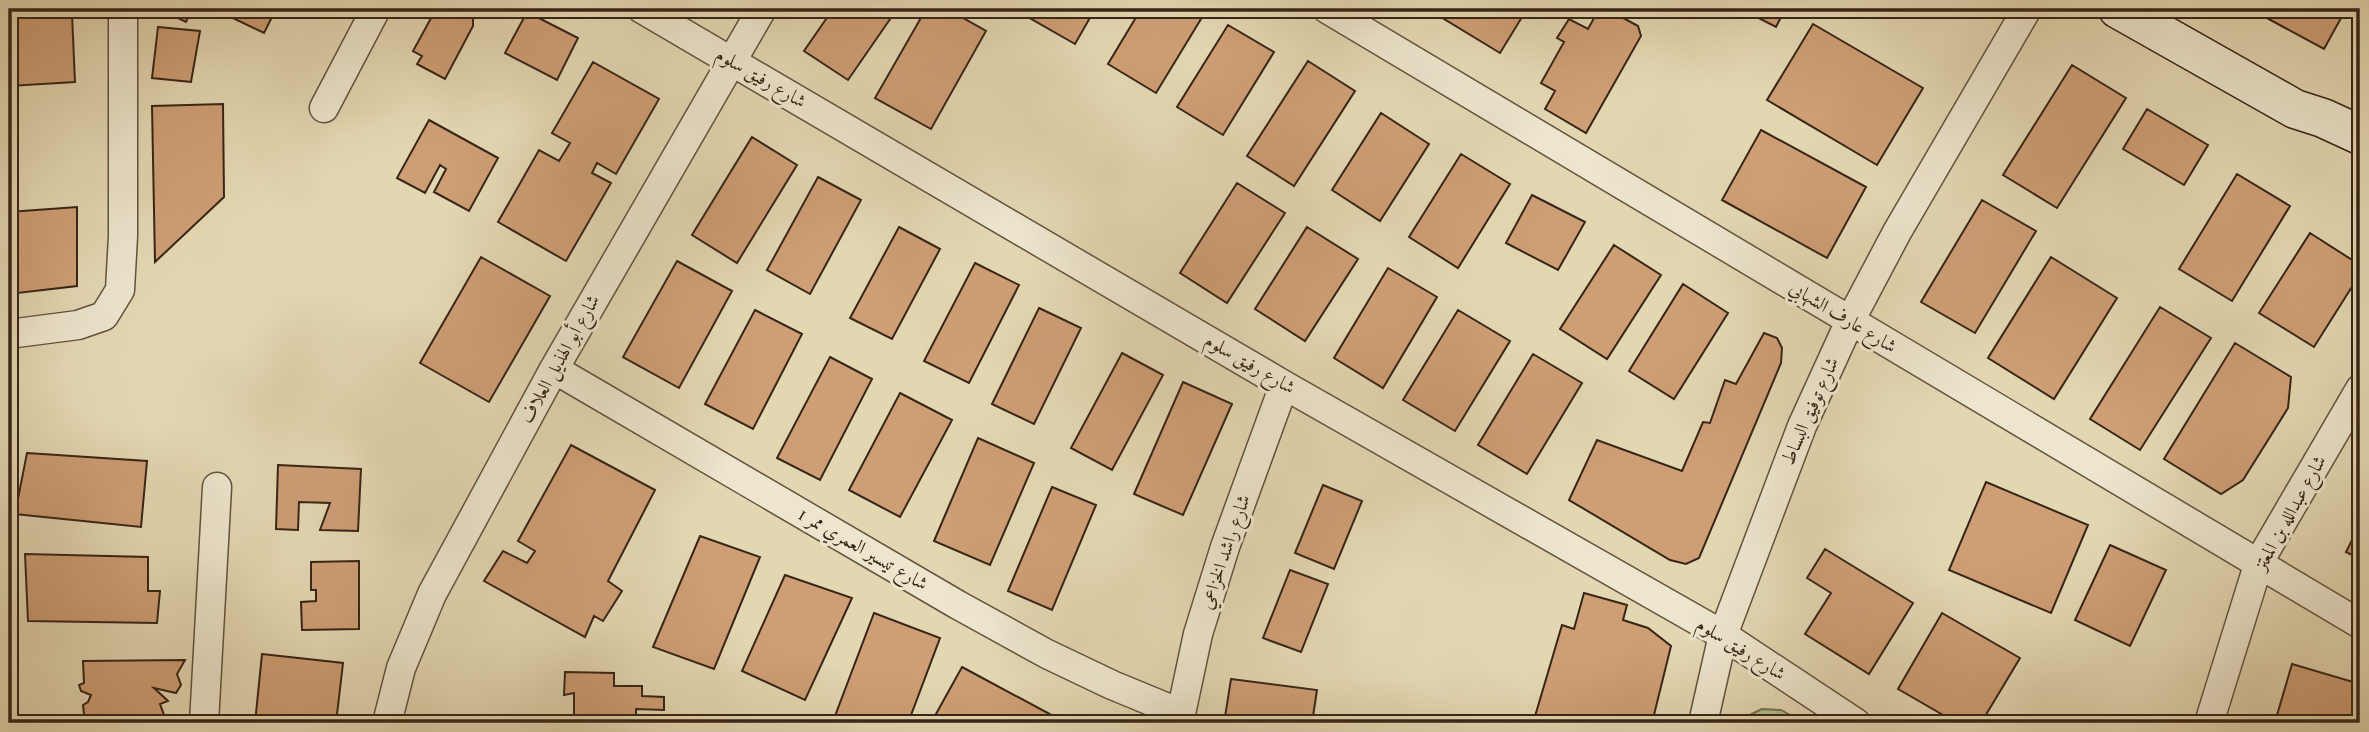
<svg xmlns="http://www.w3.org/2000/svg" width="2369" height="732" viewBox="0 0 2369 732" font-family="'IM FELL French Canon',Amiri,serif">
  <rect width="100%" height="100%" fill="#e3d7b2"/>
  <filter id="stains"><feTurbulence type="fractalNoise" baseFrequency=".00286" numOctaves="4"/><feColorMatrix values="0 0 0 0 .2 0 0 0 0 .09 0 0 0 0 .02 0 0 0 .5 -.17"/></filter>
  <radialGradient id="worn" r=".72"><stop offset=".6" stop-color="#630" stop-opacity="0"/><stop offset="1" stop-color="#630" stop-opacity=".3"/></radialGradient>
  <path fill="#afbf8f" stroke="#737253" stroke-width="2" d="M1762 709 1781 710 1804 723H1740L1741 719Z"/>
  <path fill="#ce9e75" stroke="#372517" stroke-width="2" d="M159 9H192L186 22Z
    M214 9H276L264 33Z
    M436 9H473V26L445 79 417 64 422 56 413 51Z
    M833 9H897L848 80 804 51Z
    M926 9H947L986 31 931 129 875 98Z
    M1032 9H1095L1075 44 1028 17Z
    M1141 9H1196L1204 14 1156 93 1108 64Z
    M1433 9H1527L1500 53 1431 11Z
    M1599 9H1607L1638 26 1641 36 1586 133 1545 109 1555 91 1541 83 1564 42 1557 38 1569 19 1588 29Z
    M1741 9H1785L1776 27Z
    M2253 9H2346L2324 49 2252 10Z
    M527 12 578 38 557 80 505 53Z
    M72 14 75 82 9 86V18Z
    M1813 24 1923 88 1877 165 1767 100Z
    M1228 25 1274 52 1223 135 1177 107Z
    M158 27 200 31 191 82 152 78Z
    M1308 61 1355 91 1294 186 1247 156Z
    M593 62 659 99 616 174 597 163 592 173 611 183 566 261 498 222 539 150 559 161 570 143 552 133Z
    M2072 65 2126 98 2057 208 2003 175Z
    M223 104 224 197 155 262 152 106Z
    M2147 109 2208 145 2184 185 2123 149Z
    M1381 113 1429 144 1380 221 1332 190Z
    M429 120 498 158 469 211 434 192 446 169 440 165 425 193 397 178Z
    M1761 130 1866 187 1827 258 1722 200Z
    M752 137 797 165 737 263 692 235Z
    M1461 154 1510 184 1458 268 1409 237Z
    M2237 174 2290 206 2232 301 2179 269Z
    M818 177 861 200 810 294 767 270Z
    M1237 183 1285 213 1227 303 1180 273Z
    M1532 195 1585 222 1558 270 1506 243Z
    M1982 200 2036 231 1975 333 1921 302Z
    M77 207V286L9 294V212Z
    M899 227 940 249 892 339 850 318Z
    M1307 227 1358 259 1305 341 1255 309Z
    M2310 233 2360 265V274L2314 347 2259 313Z
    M1614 245 1661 275 1607 359 1560 329Z
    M481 257 550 296 489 402 420 363Z
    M2051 257 2117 298 2054 399 1988 358Z
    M677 261 732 291 679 388 623 357Z
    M975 263 1019 285 969 383 924 361Z
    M1388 268 1437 297 1383 388 1334 358Z
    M1683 284 1728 313 1674 399 1629 371Z
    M2160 307 2211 338 2140 450 2090 419Z
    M1039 308 1081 328 1034 424 992 404Z
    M755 310 802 334 753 429 705 404Z
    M1458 310 1510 341 1455 431 1403 400Z
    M1764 333 1777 338 1782 348 1781 363 1699 558 1686 564 1670 560 1569 500 1597 440 1682 471 1703 422 1710 423 1725 380 1736 384Z
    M2235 343 2291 377 2288 408 2243 480 2221 494 2164 459Z
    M1122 353 1163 375 1112 470 1071 448Z
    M1533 354 1582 383 1527 474 1478 445Z
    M830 357 872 379 820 480 777 458Z
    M1183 382 1232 404 1183 515 1134 494Z
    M900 393 952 420 900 517 849 490Z
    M978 438 1034 463 990 565 934 541Z
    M571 445 655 490 608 581 622 591 603 621 594 616 585 637 484 581 503 551 527 563 535 551 518 541Z
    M27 453 147 461 141 527 15 514Z
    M278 465 361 469 358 531 320 530 330 503 299 502 298 530 276 529Z
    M1986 482 2088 525 2051 613 1949 570Z
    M1323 485 1362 501 1334 569 1295 553Z
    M1052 487 1096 505 1052 610 1008 591Z
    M2360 524V559L2346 552Z
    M700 536 760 557 714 669 653 647Z
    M2110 545 2166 570 2130 646 2075 620Z
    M1825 549 1913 603 1869 674 1805 634 1831 593 1807 578Z
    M25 554 148 557V591H160L157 623 28 621Z
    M359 561V629L302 630 301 602 316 601V590H311V562Z
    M1290 570 1328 584 1301 652 1263 638Z
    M785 575 852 598 805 700 742 671Z
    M1584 593 1627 605 1623 620 1648 628 1671 646 1652 723H1533L1562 625 1574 629Z
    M874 613 940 638 908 723H855L835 716Z
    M1942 613 2020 658 1981 723H1957L1898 689Z
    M262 654 343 663 336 723H255Z
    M185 660 177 674 181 685 176 693 154 688 168 701 160 704 167 723H85L83 705 88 702 91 695 81 691 79 685 84 683 83 661Z
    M2292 664 2360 684V723L2275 722Z
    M962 667 1057 718 1054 723H931Z
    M565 672 614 673V686H642V696L664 697V710L636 709V723H574V693L564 695Z
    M1231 679 1317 690 1312 723H1224Z"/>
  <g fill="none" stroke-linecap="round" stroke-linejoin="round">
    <g stroke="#62523e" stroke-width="31">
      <path id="street" d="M642 9 1284 385 1723 635 1856 723
        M1327 9 2360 624
        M324 108 376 9
        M9 334 78 325 104 316 120 290 123 236V9
        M554 369 958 605 1047 654 1112 685 1180 713
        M204 723 217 487
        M387 723 401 668 432 594 554 369 762 9
        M1179 723 1198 634 1225 547 1284 385
        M1703 723 1723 635 1802 426 1850 321 1897 232 2027 9
        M2209 723 2259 562 2360 389"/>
    </g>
    <g stroke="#372517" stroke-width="41">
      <path id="secondary" d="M2118 9 2295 109 2323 118 2360 135"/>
    </g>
    <use href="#street" stroke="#ede5cd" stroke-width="28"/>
    <use href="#secondary" stroke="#ede5cd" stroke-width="38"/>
  </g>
  <g text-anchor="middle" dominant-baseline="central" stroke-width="6" stroke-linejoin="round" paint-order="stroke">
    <g font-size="19" fill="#372517" stroke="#ede5cd">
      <text transform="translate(761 78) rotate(30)">شارع رفيق سلوم</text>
      <text transform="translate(1843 317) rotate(31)">شارع عارف الشهابي</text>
      <text transform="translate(560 359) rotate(-61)">شارع أبو الهذيل العلاف</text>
      <text transform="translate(1250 364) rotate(30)">شارع رفيق سلوم</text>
      <text transform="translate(1810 411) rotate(-66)">شارع توفيق البساط</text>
      <text transform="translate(2290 513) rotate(-61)">شارع عبدالله بن المعتز</text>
      <text transform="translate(863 549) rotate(30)">شارع تيسير العمري ممر 1</text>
      <text transform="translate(1225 552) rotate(-71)">شارع راشد الخزاعي</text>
      <text transform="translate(1741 649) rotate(32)">شارع رفيق سلوم</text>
    </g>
  </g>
  <rect width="2369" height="732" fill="none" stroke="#e3d7b2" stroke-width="35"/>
  <rect x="10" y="10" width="2348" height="711" fill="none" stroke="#372517" stroke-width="3.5"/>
  <rect x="18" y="18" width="2334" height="697" fill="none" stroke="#372517" stroke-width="2"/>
  <rect width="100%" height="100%" filter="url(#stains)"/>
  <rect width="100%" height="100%" fill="url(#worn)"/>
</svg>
